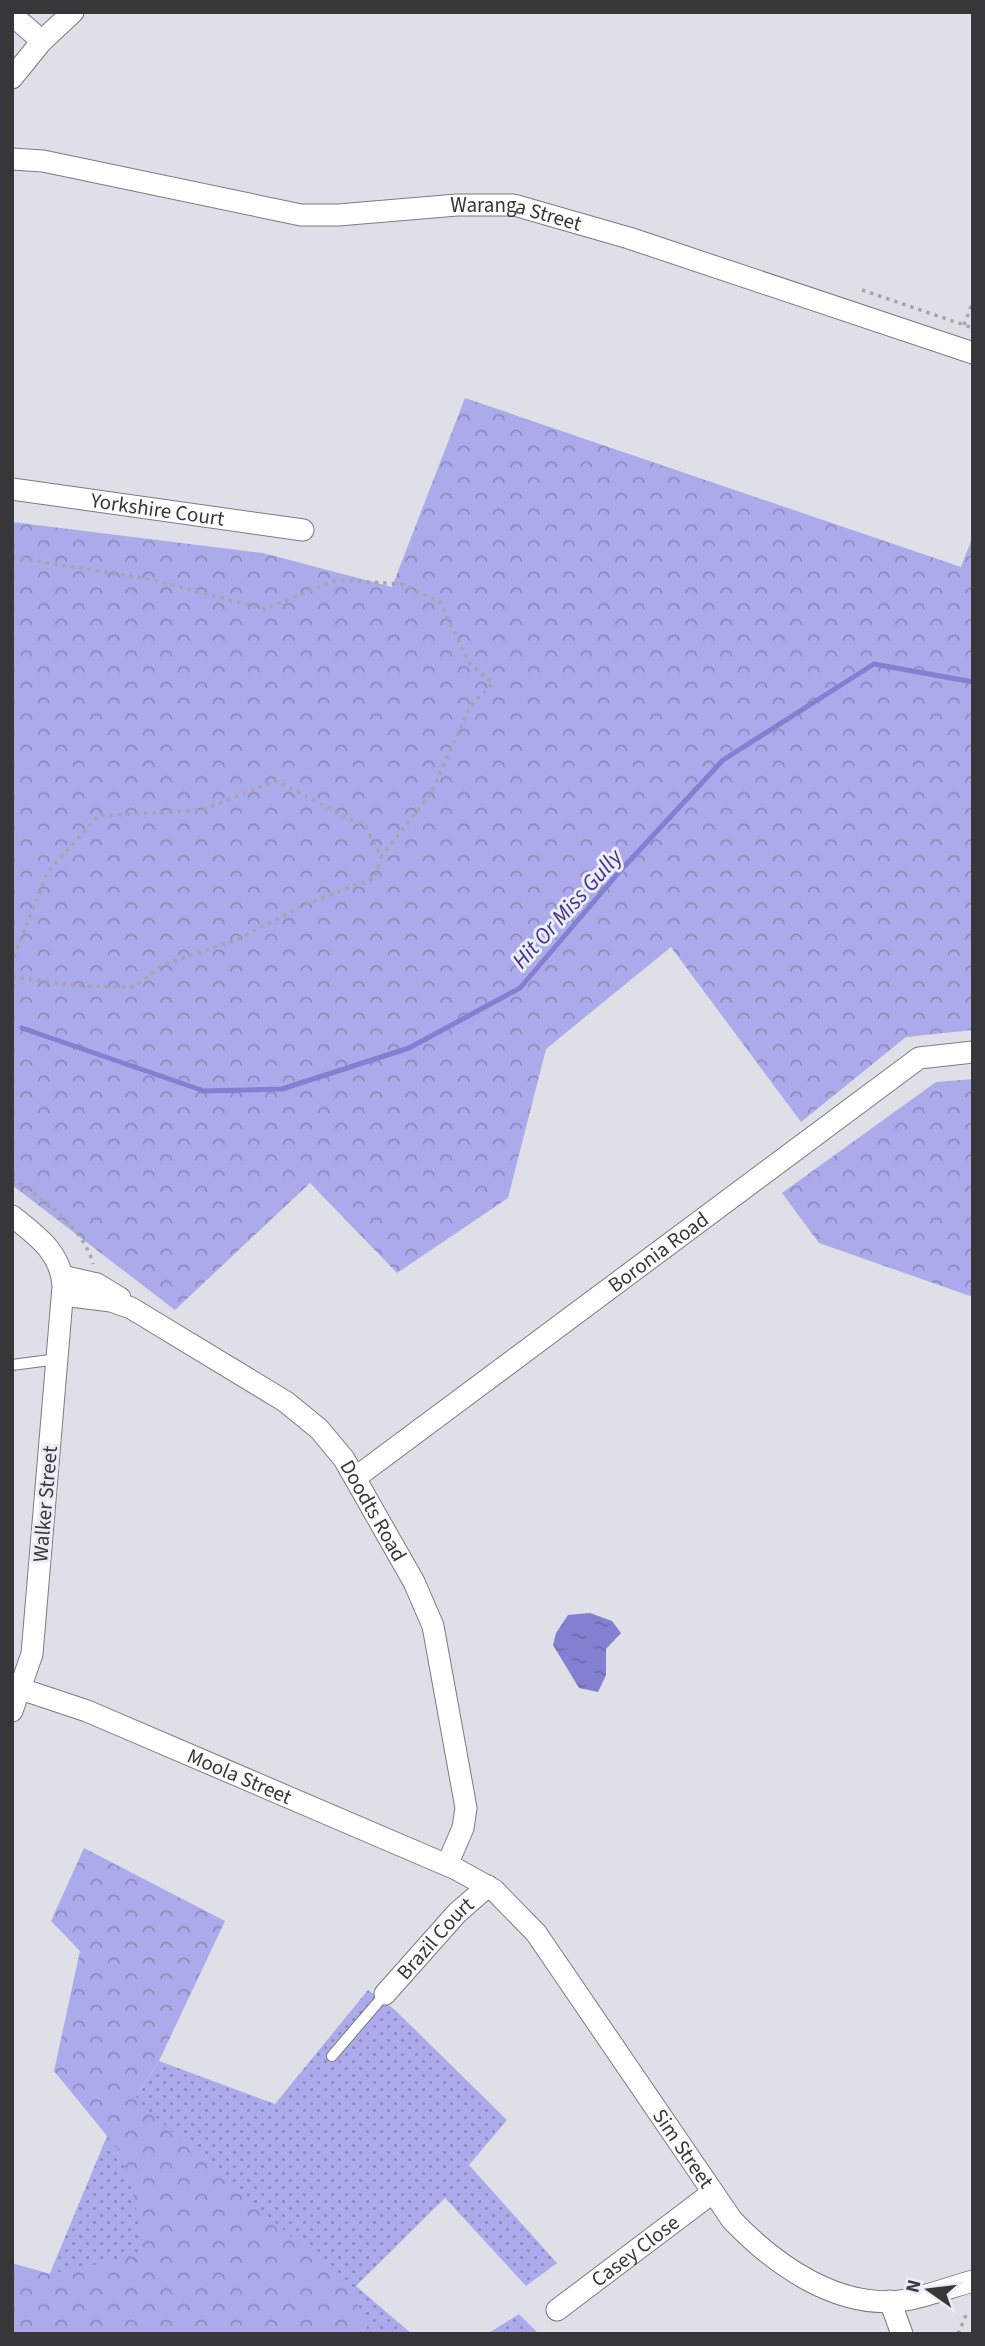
<svg xmlns="http://www.w3.org/2000/svg" width="985" height="2346" viewBox="0 0 985 2346" font-family="'Source Sans 3',sans-serif">
  <defs>
    <pattern id="grass-dots" width="8" height="8" patternUnits="userSpaceOnUse" patternTransform="scale(1.75)"><rect width="8" height="8" fill="#abaaeb"/><path d="M2 2h.1M6 6h.1" fill="none" stroke="#8c8bbf" stroke-width="1.8" stroke-linecap="round"/></pattern>
    <pattern id="forest-crowns" width="20" height="18" patternUnits="userSpaceOnUse" patternTransform="scale(1.75)"><rect width="20" height="18" fill="#abaaeb"/><path d="M2 6a3 3 0 1 1 6 0M12 15a3 3 0 1 1 6 0" fill="none" stroke="#8c8bbf"/></pattern>
    <pattern id="water-ripples" width="26" height="14" patternUnits="userSpaceOnUse" patternTransform="scale(1.75)"><rect width="26" height="14" fill="#8480d1"/><path d="M2 4q2-2 4 0t4 0M15 11q2-2 4 0t4 0" fill="none" stroke="#6d6aab"/></pattern>
  </defs>
  <rect width="100%" height="100%" fill="#dfdfe7"/>
  <path fill="url(#grass-dots)" d="M368 1990 394 2009 507 2120 469 2165 557 2263 526 2286 445 2198 356 2286 412 2334H12V2312L31 2319 127 2088 137 2096 159 2061 275 2104Z
    M519 2314 539 2334H487Z"/>
  <path fill="url(#forest-crowns)" d="M465 398 961 567 973 536V1030L906 1037 801 1122 671 947 546 1049 508 1198 397 1273 310 1183 175 1310 12 1185V522L263 553 392 587Z
    M973 1079V1297L819 1243 782 1193 936 1082Z
    M84 1848 225 1921 159 2061 135 2099 352 2290 369 2334H12V2263L50 2274 144 2254 135 2201 121 2153 54 2071 80 1951 51 1921Z"/>
  <path fill="url(#water-ripples)" d="M590 1613 612 1621 621 1633 606 1649V1675L598 1692 579 1688 553 1645 556 1633 568 1615Z"/>
  <g fill="none" stroke-linecap="round" stroke-linejoin="round">
    <path stroke="#8480d1" stroke-width="5" d="M22 1028 204 1091 282 1089 409 1048 520 988 620 871 723 760 874 664 973 682"/>
    <g stroke="#7b7b83" stroke-width="12">
      <path id="lane" d="M12 1365 58 1359
        M332 2056 385 1994"/>
    </g>
    <g stroke="#7b7b83" stroke-width="23">
      <g id="street">
        <path d="M12 15 42 41"/>
        <path d="M12 78 42 41 73 12"/>
        <path id="s1" d="M12 159 43 161 301 215H338L457 205H514L629 238 973 353"/>
        <path id="s2" d="M12 489 303 530"/>
        <path d="M12 1216C37 1236 62 1253 63 1287L32 1654 12 1711"/>
        <path d="M62 1276 97 1284 120 1298"/>
        <path id="s3" d="M63 1295 111 1301 131 1308 286 1402 319 1429 344 1459 414 1582 433 1626 466 1808 463 1828 447 1865"/>
        <path id="s4" d="M355 1478 919 1058 973 1052"/>
        <path id="s5" d="M12 1686 87 1711 456 1869 494 1890 536 1933 732 2220C775 2265 839 2311 906 2300 928 2296 951 2287 973 2281"/>
        <path id="s6" d="M385 1994 457 1913 488 1886"/>
        <path d="M890 2301 902 2334"/>
        <path id="s7" d="M557 2310 712 2193"/>
      </g>
    </g>
    <path stroke="#a5a5ab" stroke-width="3.5" stroke-dasharray="3.5 5" stroke-linecap="butt" d="M862 290 973 328
      M964 325 973 301
      M12 557 153 580 265 609 337 580 401 584 440 602 469 663 493 683 471 705 430 795 381 857 366 827 276 781 202 810 98 816 47 873 12 962
      M12 977 79 986 134 987 163 965 238 939 304 905 375 878 381 857
      M12 1179C42 1196 85 1230 93 1264
      M958 2334 966 2315"/>
    <use href="#lane" stroke="#fff" stroke-width="10"/>
    <use href="#street" stroke="#fff" stroke-width="21"/>
  </g>
  <g text-anchor="middle" dominant-baseline="central" stroke-width="6" stroke-linejoin="round" paint-order="stroke">
    <g font-size="21" fill="#37373a" stroke="#ececf5">
      <text stroke="none"><textPath href="#s1" startOffset="511">Waranga Street</textPath></text>
      <text stroke="none"><textPath href="#s2" startOffset="147">Yorkshire Court</textPath></text>
      <text stroke="none"><textPath href="#s4" startOffset="378">Boronia Road</textPath></text>
      <text transform="translate(45 1504) rotate(-85)">Walker Street</text>
      <text stroke="none"><textPath href="#s3" startOffset="392">Doodts Road</textPath></text>
      <text stroke="none"><textPath href="#s5" startOffset="245">Moola Street</textPath></text>
      <text stroke="none"><textPath href="#s6" startOffset="75">Brazil Court</textPath></text>
      <text stroke="none"><textPath href="#s5" startOffset="845">Sim Street</textPath></text>
      <text stroke="none"><textPath href="#s7" startOffset="98">Casey Close</textPath></text>
    </g>
    <g font-size="23" font-style="italic" fill="#40318f" stroke="#ececf5">
      <text transform="translate(567 909) rotate(-48)">Hit Or Miss Gully</text>
    </g>
  </g>
  <rect width="985" height="2346" fill="none" stroke="#37373a" stroke-width="28"/>
  <g transform="translate(929 2290) rotate(284)" stroke="#ececf5" stroke-width="5" paint-order="stroke">
  <path d="M0-5L12 26L0 18L-12 26Z" fill="#37373a"/>
  <text y="-10" font-size="19" font-weight="bold" text-anchor="middle" fill="#37373a">N</text>
  </g>
</svg>
